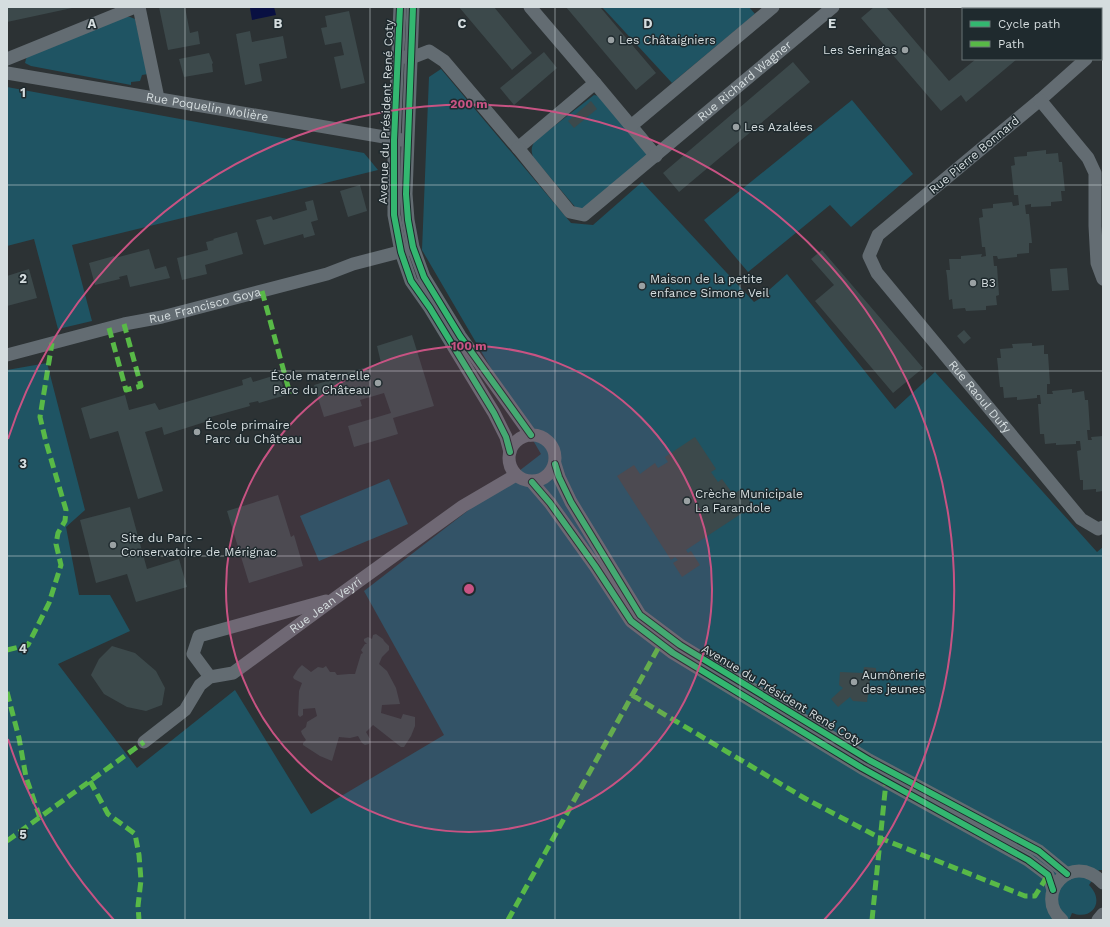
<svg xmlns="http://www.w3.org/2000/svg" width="1110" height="927" viewBox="0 0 1110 927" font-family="'Work Sans',sans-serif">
  <rect width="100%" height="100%" fill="#2c3234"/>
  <path fill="#1f5463" d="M602 7H749L755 14 672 83Z
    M124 17H130L135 19 148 74 142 75 140 81 131 82V85L31 66 25 63 26 59 29 54Z
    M441 69 571 223 593 225 642 182 754 302 759 299 787 274 895 409 935 372 1097 552 1103 547V870H1099L1089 885C1105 901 1093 921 1072 913L1069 920H7V370L47 363 85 510 66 527 79 595H110L130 631 58 664 137 768 235 690 311 814 444 735 364 591 541 454 422 250 429 77Z
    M7 87 364 153 378 170 72 245 92 321 58 329 34 239 7 246Z
    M594 95 599 96 656 156 587 209 576 208 533 157C531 150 531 147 535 141Z
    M852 100 913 174 851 227 830 205 748 272 704 220Z
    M389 479 408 524 319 561 300 516Z"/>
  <path fill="#091042" d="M256 7H274L276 15 252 20 250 8Z"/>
  <path fill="#3c494b" d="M7 7H71L72 8 7 22Z
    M159 7H185L190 33 198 31 200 44 168 50Z
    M459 7H494L532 53 512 70Z
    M566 7H600L656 73 636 90Z
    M874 7H886L949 81 976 59H1017L966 102 961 95 941 111 861 18Z
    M1007 7H1037L1035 9H1009Z
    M349 11 365 83 341 89 334 57 344 55 341 42 325 45 321 28 327 27 325 16Z
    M250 31 252 42 283 36 287 58 259 64 262 81 245 85 236 34Z
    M544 52 557 68 514 105 500 88Z
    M209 53 213 63 212 64 213 72 184 77 179 59Z
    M793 62 810 82 679 192 663 173Z
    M591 101 597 109 574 128 568 121Z
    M1046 150V154L1058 153 1059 162H1062L1065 191H1061L1062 201 1051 202V206L1031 207V204L1025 205 1026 214H1029L1032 243H1029V253L1017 254V257L998 259 997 256H993L994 266H997L999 295 996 296 997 305 986 306V310L966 311 965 308 953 309 952 299 949 300 947 276 946 270H950L949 259H961V256L982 254 981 257 986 256 985 247H982L979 218 983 217 982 209 993 208V204L1012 202 1013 206 1019 205 1018 195H1014L1013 185 1011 166 1015 165 1014 157 1027 156V152Z
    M360 185 367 211 348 217 340 191Z
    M313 200 318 220 311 222 315 235 304 238 303 234 264 245 256 220 271 216 273 220 307 210 305 202Z
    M237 232 243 254 205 265 207 274 182 280 177 258 208 250 206 242 214 240 213 239Z
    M149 249 155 269 166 266 170 278 130 287 127 275 119 277 120 279 95 285 89 263 114 256 115 258Z
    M822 250 923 368 893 393 815 301 834 285 811 259Z
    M1067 268 1069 290 1052 291 1050 269Z
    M29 269 37 298 7 306V276Z
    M964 330 971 338 964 344 957 336Z
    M412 335 434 406 393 418 398 434 354 447 348 426 391 413 384 393 360 400 362 406 324 417 314 385 334 379 333 377 381 363 377 346Z
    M1032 343V346L1044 345V354H1048L1050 384H1047V394H1053L1052 391 1072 389V393L1084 391 1085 400H1088L1090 430H1087L1088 440H1092L1091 437 1103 436V491L1096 492V489L1083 490V480H1080L1077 451 1081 450 1080 441H1076V444L1056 445V443L1045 444 1044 434H1040L1038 404H1041L1040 395H1037V398L1017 400V397L1004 398 1003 387H1000L997 358H1001L1000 349 1013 348 1012 344Z
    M279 374 286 395 259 403 258 401 249 403 250 406 207 418 208 421 164 435 162 427 145 432 163 491 138 499 118 431 90 439 81 408 125 395 129 410 155 403 159 410 243 385 242 380 251 377 253 382Z
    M695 437 716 469 711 472 718 482 722 479 733 494 742 489 753 506 686 550 688 553 691 551 700 565 682 577 673 563 678 560 675 557 671 560 617 476 634 465 640 474 655 463 658 468 668 462 665 457Z
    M278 495 291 537 294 535 303 566 249 583 227 511Z
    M130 507 147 569 179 559 187 587 136 602 127 574 96 583 80 520Z
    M376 634 383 639 384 641 389 646V650L382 657 379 664 387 671 396 688 400 704 382 705 381 713 401 719 403 714 415 717V726L411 736 404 747H401L373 725 366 732 370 739 369 744 365 745 362 743 358 736 350 738 339 737 332 761 320 756 303 745V743L306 740 302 734 301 731 306 727 307 722 317 716 315 708 303 709V715L300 717 298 715 299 691 302 683 294 679 293 677 298 669 302 665 311 672 318 667 323 668 326 666 330 672H335L337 675 349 674H355L361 654 363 653 361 650 365 644H367L364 641V639L368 637 372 639 373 635Z
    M112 646 135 653 156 671 165 688 162 705 146 711 127 707 104 694 91 675 99 659Z
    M864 667 876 668V679H870L867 702 853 701 850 697 838 707 831 699 843 688 839 685 840 672 863 673Z"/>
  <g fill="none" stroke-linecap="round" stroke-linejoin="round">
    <g stroke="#636c72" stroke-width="13">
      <path d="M139 7 158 98"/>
      <path d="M400 7 394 140V215L401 252 411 281 430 308 494 413 506 437 510 452"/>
      <path d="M413 7 406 194 408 220 413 247 424 277 460 336 531 435"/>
      <path d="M530 7 595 83"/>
      <path d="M1101 46 1103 45"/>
      <path d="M404 57 411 58 429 51 444 61 518 148 595 83 656 156"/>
      <path d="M7 59 135 7"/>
      <path id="s1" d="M1086 59 1040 100 878 235 869 256 877 273 1081 519 1098 529 1103 527"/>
      <path id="s2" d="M7 73 402 140"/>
      <path d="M1040 100 1088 158 1095 173V226L1097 263 1103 279"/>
      <path d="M631 126 773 7"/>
      <path id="s3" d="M518 148 570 212 584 215 833 7"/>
      <path id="s4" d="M7 355 124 324 162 317 327 274 353 264 407 250"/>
      <circle cx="532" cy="458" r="23"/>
      <path d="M555 464 559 477 571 502 640 615 680 645 869 760 1039 851 1067 874"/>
      <path d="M532 482 550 503 595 566 631 621 673 653 862 768 1028 860 1048 875 1053 890"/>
      <path d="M210 677 193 654 199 636 326 601"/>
      <path id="s5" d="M144 742 185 710 200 685 210 677 233 673 334 599 463 506 516 475"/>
      <path d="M1062 920C1033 896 1071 849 1103 883"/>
      <path d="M1098 920 1103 914"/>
    </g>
    <path stroke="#58b947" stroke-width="5" stroke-dasharray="10 5" stroke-linecap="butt" d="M262 291 290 394
      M109 328 126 390 141 386 124 324
      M7 650 28 645 49 603 61 565 56 544 58 533 65 521 66 510 46 442 40 417 52 343
      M7 692 19 738 26 777 40 818
      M632 695 806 799 880 838 1025 896H1035L1048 875
      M90 781 108 814 135 834 139 855 141 880 138 906 139 920
      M7 841 144 742
      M508 920 661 643
      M872 920 886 782"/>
    <g stroke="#1f2a2e" stroke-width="8">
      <path id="cycleway" d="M400 7 394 140V215L401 252 411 281 430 308 494 413 506 437 510 452
        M413 7 406 194 408 220 413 247 424 277 460 336 531 435
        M555 464 559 477 571 502 640 615 680 645 869 760 1039 851 1067 874
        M532 482 550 503 595 566 631 621 673 653 862 768 1028 860 1048 875 1053 890"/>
    </g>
    <use href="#cycleway" stroke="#33b770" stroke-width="6"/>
  </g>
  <path fill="none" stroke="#d5dddf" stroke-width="1" stroke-opacity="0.55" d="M185 7V920M370 7V920M555 7V920M740 7V920M925 7V920M7 185H1103M7 371H1103M7 556H1103M7 742H1103"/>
  <circle cx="469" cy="589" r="243" fill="#c85383" fill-opacity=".12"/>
  <g fill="none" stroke="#c85383" stroke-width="2">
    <circle cx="469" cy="589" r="243"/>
    <path d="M114 920A485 485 0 0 1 8 739M8 439A485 485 0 1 1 824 920"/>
  </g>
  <g fill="#9aa1a3" stroke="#1f2a2e" stroke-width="1.5">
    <circle cx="611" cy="40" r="4"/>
    <circle cx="905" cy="50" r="4"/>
    <circle cx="736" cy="127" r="4"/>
    <circle cx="973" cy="283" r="4"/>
    <circle cx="642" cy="286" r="4"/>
    <circle cx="378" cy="383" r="4"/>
    <circle cx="197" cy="432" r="4"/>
    <circle cx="687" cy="501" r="4"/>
    <circle cx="113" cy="545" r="4"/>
    <circle cx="854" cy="682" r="4"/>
  </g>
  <g text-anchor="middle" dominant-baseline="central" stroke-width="3" stroke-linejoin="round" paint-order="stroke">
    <g font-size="12" fill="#d5dddf" stroke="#1f2a2e" text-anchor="start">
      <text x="619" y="40">Les Châtaigniers</text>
      <text x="897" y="50" text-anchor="end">Les Seringas</text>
      <text x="744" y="127">Les Azalées</text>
      <text x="650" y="279">Maison de la petite<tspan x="650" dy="14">enfance Simone Veil</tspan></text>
      <text x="981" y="283">B3</text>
      <text x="370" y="376" text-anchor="end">École maternelle<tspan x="370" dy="14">Parc du Château</tspan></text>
      <text x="205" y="425">École primaire<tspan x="205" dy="14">Parc du Château</tspan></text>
      <text x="695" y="494">Crèche Municipale<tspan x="695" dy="14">La Farandole</tspan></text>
      <text x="121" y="538">Site du Parc -<tspan x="121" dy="14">Conservatoire de Mérignac</tspan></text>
      <text x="862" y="675">Aumônerie<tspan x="862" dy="14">des jeunes</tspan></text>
    </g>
    <g font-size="12" fill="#d5dddf" stroke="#1f2a2e">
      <text stroke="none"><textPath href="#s3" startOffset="306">Rue Richard Wagner</textPath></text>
      <text stroke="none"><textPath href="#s2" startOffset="203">Rue Poquelin Molière</textPath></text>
      <text transform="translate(386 112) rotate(-88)">Avenue du Président René Coty</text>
      <text transform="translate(974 155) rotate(-40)">Rue Pierre Bonnard</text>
      <text stroke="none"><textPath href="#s4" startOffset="204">Rue Francisco Goya</textPath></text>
      <text stroke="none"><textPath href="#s1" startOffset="475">Rue Raoul Dufy</textPath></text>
      <text stroke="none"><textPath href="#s5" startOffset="232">Rue Jean Veyri</textPath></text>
      <text transform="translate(782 695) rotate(31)">Avenue du Président René Coty</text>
    </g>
  </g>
  <g font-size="13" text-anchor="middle" font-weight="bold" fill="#d5dddf" stroke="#1f2a2e" stroke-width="3" stroke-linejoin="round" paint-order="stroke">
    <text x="92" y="28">A</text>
    <text x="278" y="28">B</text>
    <text x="462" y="28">C</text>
    <text x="648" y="28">D</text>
    <text x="832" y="28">E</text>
    <text x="23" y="97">1</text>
    <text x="23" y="283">2</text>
    <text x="23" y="468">3</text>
    <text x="23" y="653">4</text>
    <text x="23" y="839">5</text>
  </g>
  <circle cx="469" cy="589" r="6" fill="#c85383" stroke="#1f2a2e" stroke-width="2"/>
  <g font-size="12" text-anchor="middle" font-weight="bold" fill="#c85383" stroke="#1f2a2e" stroke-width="3" stroke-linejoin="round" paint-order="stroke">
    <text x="469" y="108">200 m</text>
    <text x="469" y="350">100 m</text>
  </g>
  <rect width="1110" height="927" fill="none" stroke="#d5dddf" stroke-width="16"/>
  <rect x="962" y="8" width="140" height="52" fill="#1f2a2e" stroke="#687275"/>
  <rect x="970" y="21" width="20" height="6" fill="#33b770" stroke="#687275"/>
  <text x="998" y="28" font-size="12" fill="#d5dddf">Cycle path</text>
  <rect x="970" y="41" width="20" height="6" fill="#58b947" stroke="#687275"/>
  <text x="998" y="48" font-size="12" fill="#d5dddf">Path</text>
</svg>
